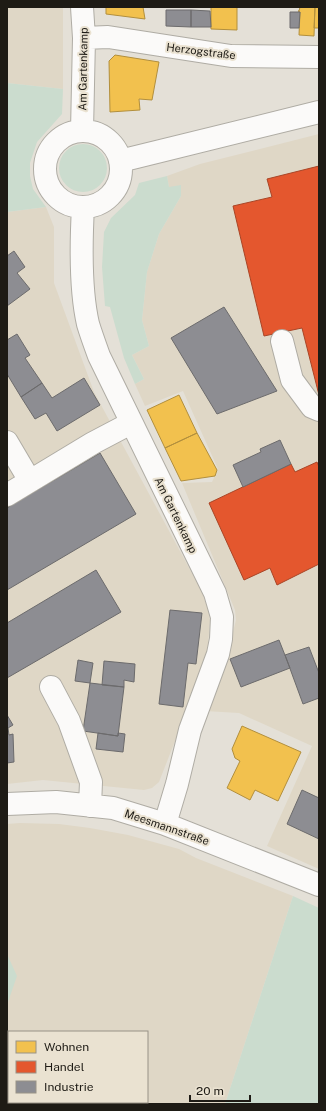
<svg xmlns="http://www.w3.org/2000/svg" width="326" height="1111" viewBox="0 0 326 1111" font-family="'Public Sans',sans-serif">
  <rect width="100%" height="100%" fill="#e4e0d7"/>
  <path fill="#dfd7c6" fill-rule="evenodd" d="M7 7H63V89L7 83Z
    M319 134V869L267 846 312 746 239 713 205 711 212 698 234 628 236 620 235 610 182 483 212 482 218 469 183 391 145 406 135 384 144 379 132 355 149 346 142 320 147 272 159 234 181 196 169 187 167 176 200 164Z
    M46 207 54 227V283L94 392 201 590 208 609 210 620 208 645 205 659 193 695 159 782 152 788 144 790 43 780 7 784V212Z
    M20 823 59 824 90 828 128 835 179 849 196 858 293 896 225 1104H7V824ZM9 1032H147V1102H9Z"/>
  <path fill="#cbdcce" d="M7 83 63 89 62 114 37 142 30 163V176L33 189 46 207 7 212Z
    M59 168a24 24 0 1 1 48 0a24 24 0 1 1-48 0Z
    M167 176 169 187 181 185V196L159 234 147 272 142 320 149 346 132 355 144 379 135 384 124 358 110 307 105 306 102 267 104 232 111 218 135 195 139 183Z
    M293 896 319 908V1104H225Z
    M7 954 17 976 7 1005Z"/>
  <path fill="#f2c14e" stroke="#b28f3d" d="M106 7H143L145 19 106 14Z
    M211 7H237V30L211 29Z
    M300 7H315L314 36 299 35 300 12 298 11H299Z
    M315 7H319V28H314Z
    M115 55 159 62 152 100 139 99 140 110 110 112 109 61Z
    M179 395 197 433 165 448 147 410Z
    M197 433 217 470 215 476 181 481 165 448Z
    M242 726 301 752 278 801 255 790 250 800 227 788 240 761 235 758 232 749Z"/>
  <path fill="#e4572e" stroke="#a94526" d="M319 166V395L302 328 264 336 233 206 272 197 267 179Z
    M317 462 319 467V564L277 585 270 568 244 580 209 503 291 464 295 472Z"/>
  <path fill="#8d8d92" stroke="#6c6b6c" d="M166 10H191V27L166 26Z
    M191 10 210 11 211 27H191Z
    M290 12H300L299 28H290Z
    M14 251 25 267 17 273 30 289 7 306V256Z
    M224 307 277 391 217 414 171 338Z
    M17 334 30 355 25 358 42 383 21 397 7 374V340Z
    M84 378 100 405 57 431 46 413 35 419 21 397 42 383 52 398Z
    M280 440 291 464 243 487 233 465 261 452 260 449Z
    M100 453 136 514 7 590V508Z
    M96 570 121 612 7 678V623Z
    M170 610 202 613 196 664 188 663 183 707 159 704Z
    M279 640 290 668 241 687 230 659Z
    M309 647 319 673V698L303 704 285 655Z
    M78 660 93 663 90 683 75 681Z
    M104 661 135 664 134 682 124 680V687L102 685Z
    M90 683 124 687 118 736 83 731Z
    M7 715 13 725 8 728 9 735 13 734 14 762 7 763Z
    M98 733 118 736V733L125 734 123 752 96 749Z
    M302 790 319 798V839L287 824Z"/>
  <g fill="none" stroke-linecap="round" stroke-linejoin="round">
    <g stroke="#afaca4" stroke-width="24">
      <path id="minor" d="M84 38 108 37 231 56 319 57
        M82 131 84 38 82 7
        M45 169a38 38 0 1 1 76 0a38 38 0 1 1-76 0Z
        M120 161 319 112
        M83 207C81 243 80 289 88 324 91 334 95 345 99 356L215 593 222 617 221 639 218 654 190 730 177 784 165 824
        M282 341 292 380 312 407 319 410
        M7 442 30 481
        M7 495 93 443 131 423
        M51 687 69 721 91 782 90 806
        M7 804 56 802 113 808 165 824 319 885"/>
    </g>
    <use href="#minor" stroke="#fbfaf9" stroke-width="22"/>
  </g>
  <g text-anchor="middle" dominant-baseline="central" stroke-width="4" stroke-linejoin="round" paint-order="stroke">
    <g font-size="11" fill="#1e1b15" stroke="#eae2d1">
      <text transform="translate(201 51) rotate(7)">Herzogstraße</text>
      <text transform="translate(83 69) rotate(-89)">Am Gartenkamp</text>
      <text transform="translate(176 515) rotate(64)">Am Gartenkamp</text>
      <text transform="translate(167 827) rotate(19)">Meesmannstraße</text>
    </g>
  </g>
  <rect width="326" height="1111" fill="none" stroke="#1e1b15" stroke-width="16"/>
  <rect x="8" y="1031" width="140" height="72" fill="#eae2d1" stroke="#989286"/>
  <rect x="16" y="1041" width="20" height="12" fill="#f2c14e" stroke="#989286"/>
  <text x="44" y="1051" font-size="12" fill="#1e1b15">Wohnen</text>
  <rect x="16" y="1061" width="20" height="12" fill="#e4572e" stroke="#989286"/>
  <text x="44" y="1071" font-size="12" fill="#1e1b15">Handel</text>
  <rect x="16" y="1081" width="20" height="12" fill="#8d8d92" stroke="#989286"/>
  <text x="44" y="1091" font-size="12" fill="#1e1b15">Industrie</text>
  <path d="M190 1095v6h60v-6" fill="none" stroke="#1e1b15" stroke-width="2"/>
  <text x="196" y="1095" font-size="12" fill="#1e1b15" stroke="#eae2d1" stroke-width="3" paint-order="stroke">20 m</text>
</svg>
